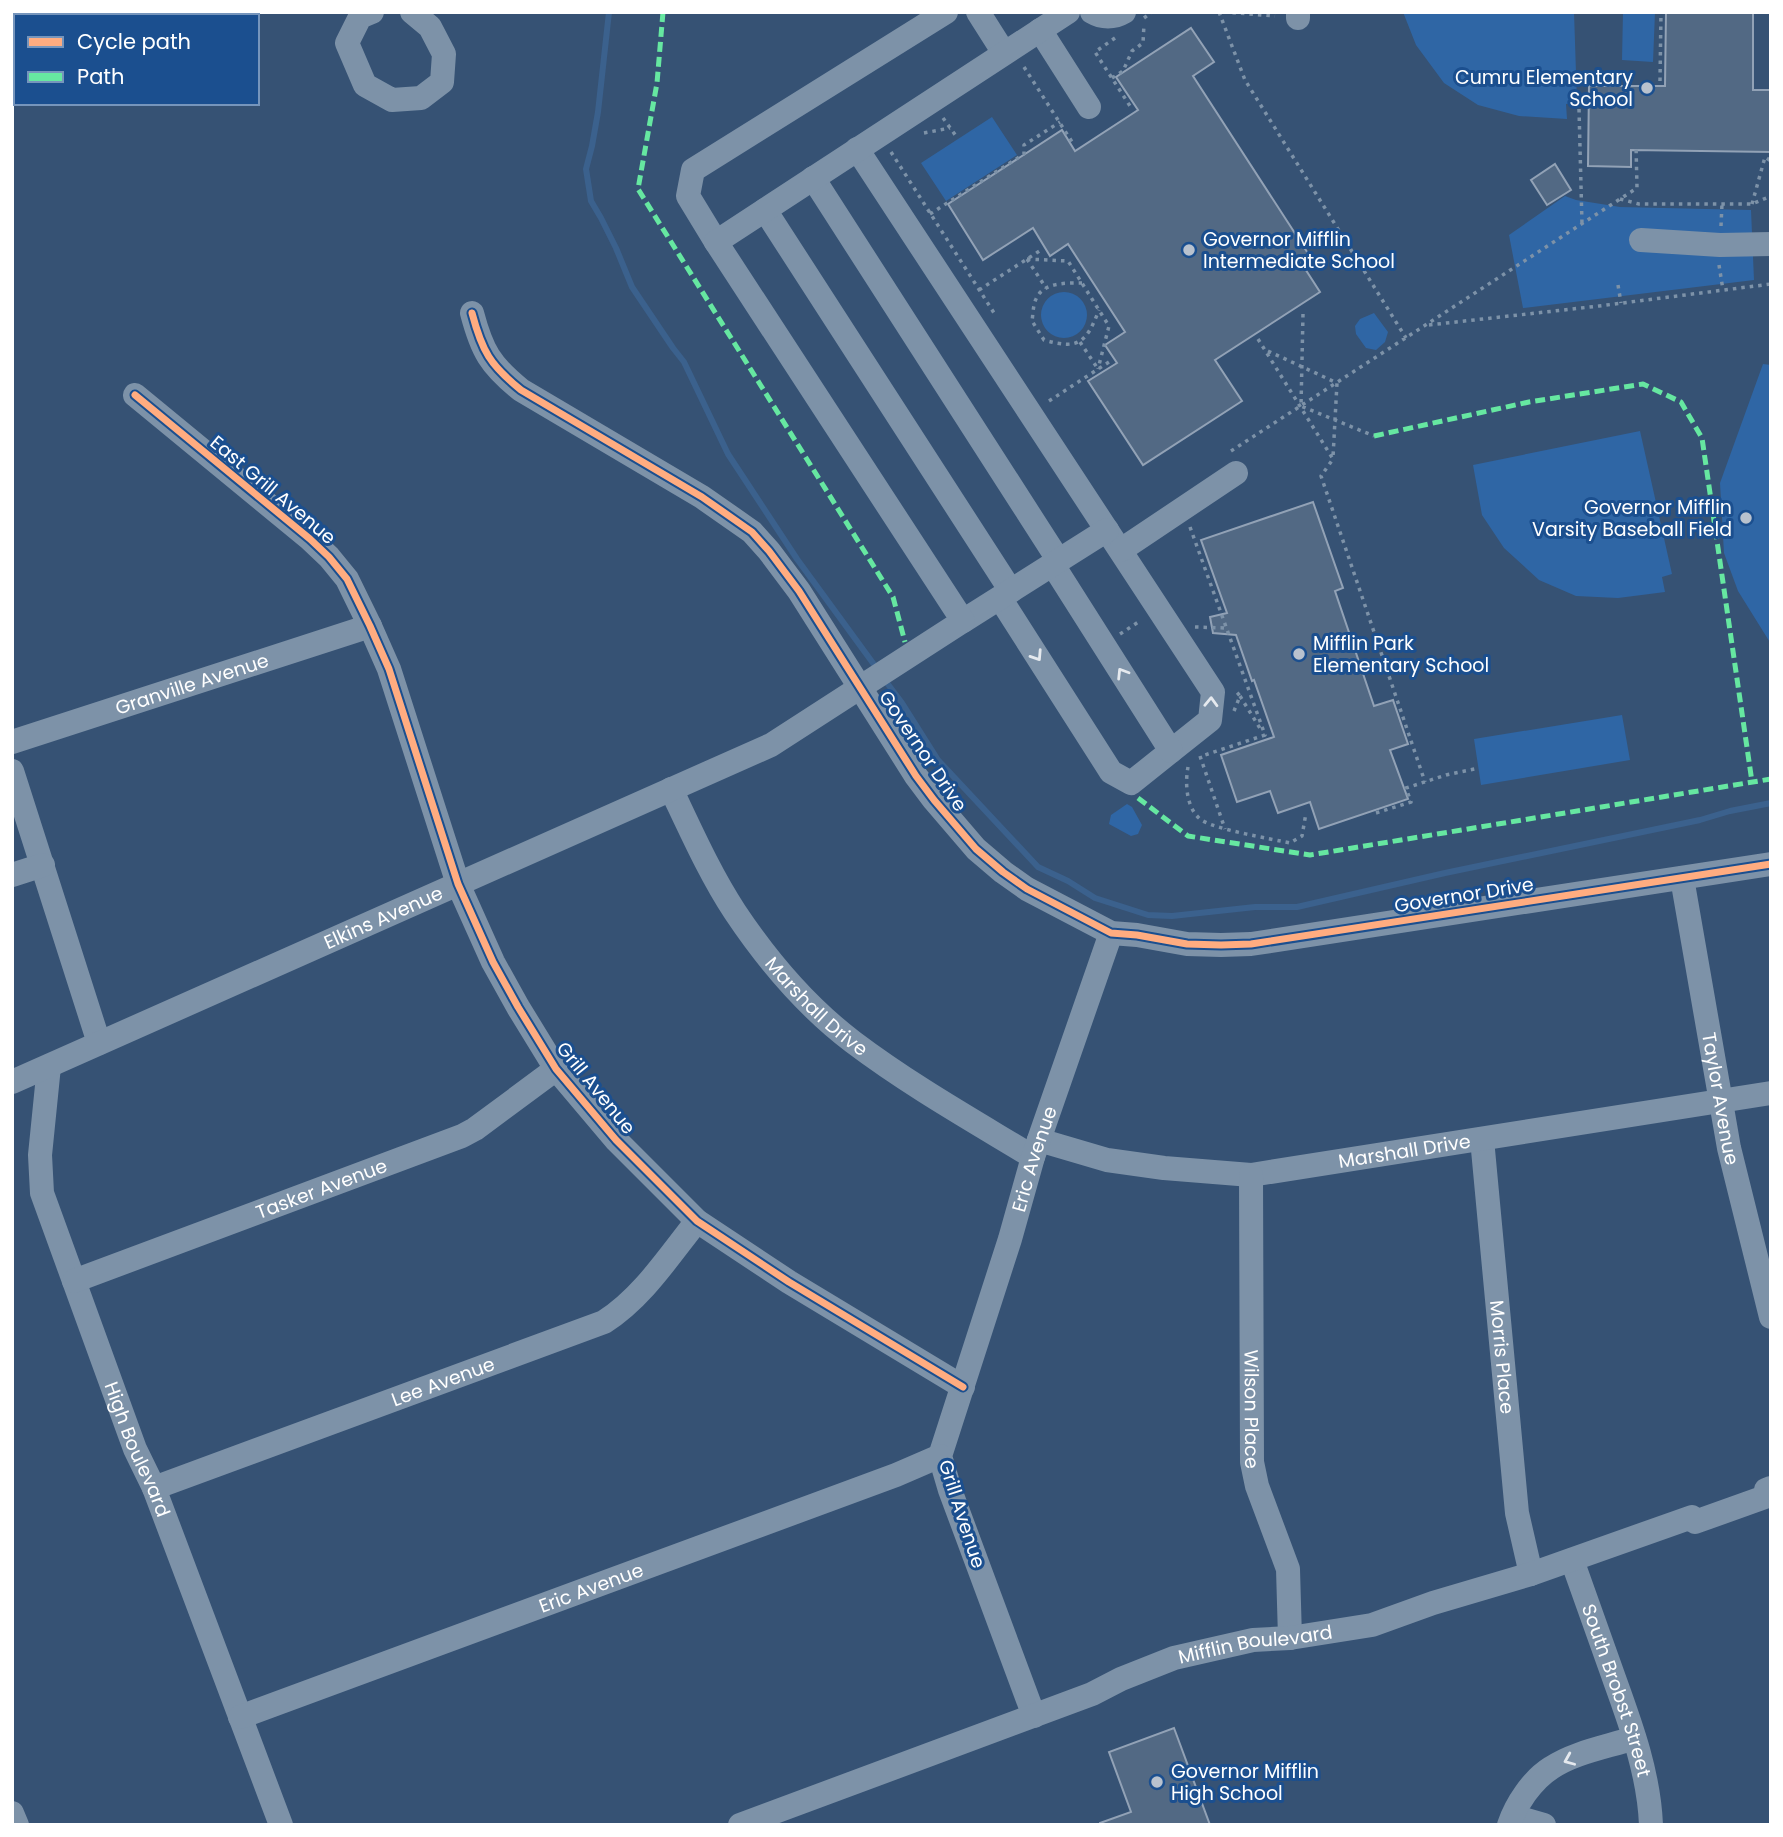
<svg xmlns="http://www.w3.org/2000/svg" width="1783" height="1837" viewBox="0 0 1783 1837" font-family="Poppins,sans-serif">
  <rect width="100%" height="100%" fill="#365274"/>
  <path fill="#2f66a5" d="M1403 12H1574L1577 103 1566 104 1567 119 1519 116 1478 105 1444 83 1416 45Z
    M1623 12H1655L1653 62 1622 60Z
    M992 117 1017 155 946 201 921 163Z
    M1565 196 1576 200 1620 207 1751 210 1754 280 1523 308 1509 235Z
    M1041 315a23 23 0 1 1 46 0a23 23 0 1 1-46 0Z
    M1374 313 1388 332 1385 342 1376 350 1366 348 1356 334 1355 326 1360 319Z
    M1763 364 1771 365V644L1738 591 1724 553 1720 483Z
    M1640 431 1672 574 1662 577 1665 592 1618 598 1576 596 1539 580 1504 548 1482 515 1473 465Z
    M1622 715 1630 760 1481 785 1474 739Z
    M1127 804 1132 807 1142 825 1138 834 1131 836 1109 824 1111 815Z"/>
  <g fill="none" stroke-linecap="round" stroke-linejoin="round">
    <path stroke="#3b618d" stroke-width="6" d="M609 12 598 112 592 146 586 169 591 201 601 218 616 248 632 287 673 348 684 362 728 454 797 559 878 670
      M884 679 902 703 938 760 1038 867 1068 881 1095 898 1148 915 1172 916 1255 907H1297L1445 873 1700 820 1730 811 1771 803"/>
  </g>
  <path fill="#526984" stroke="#92a2b6" stroke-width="2" d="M1666 12H1753V90H1771V152L1631 150V167L1588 166 1589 86H1665Z
    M1191 28 1214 62 1193 76 1311 258 1302 264 1320 292 1215 360 1242 401 1143 465 1088 381 1117 363 1105 345 1125 332 1068 244 1050 256 1033 228 983 260 948 204 1062 130 1075 151 1138 110 1116 77Z
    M1555 164 1571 190 1547 205 1531 180Z
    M1313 502 1343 588 1335 591 1374 706 1393 700 1408 744 1390 750 1408 799 1319 829 1310 802 1278 813 1270 791 1237 802 1221 755 1274 737 1254 680 1252 681 1236 635 1213 633 1210 617 1227 613 1201 540Z
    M1174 1728 1210 1825H1100V1823L1131 1812 1109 1752Z"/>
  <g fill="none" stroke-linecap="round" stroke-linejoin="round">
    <path stroke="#7d92a8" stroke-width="3.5" stroke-dasharray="3.5 5" stroke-linecap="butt" d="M1219 12 1245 80 1406 338
      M1224 12 1275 16
      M1144 18 1152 12
      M1115 38 1095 52 1130 106
      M1024 67 1074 145
      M1112 78 1123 71 1132 51 1143 43 1144 24
      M1660 81 1661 12
      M1579 109 1582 224
      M943 118 956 136
      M924 133 950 128
      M891 152 996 316
      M1620 199 1639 204H1752L1771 196
      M1752 204 1765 157 1771 161
      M930 214 1024 154V145L1060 122
      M1721 226 1722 204
      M1027 259 1068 261 1109 326 1098 369
      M1027 259 1046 288
      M1719 265 1723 290
      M1082 283C1066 283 1043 282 1036 299 1033 305 1033 315 1032 321L1044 340C1079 350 1086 343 1099 310
      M1618 285 1621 303
      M979 290 1041 250
      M1303 314 1301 406 1374 436
      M1429 325 1599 306 1771 284
      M1258 339 1333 459 1321 476 1425 782
      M1080 342 1098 369
      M1268 351 1337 383 1333 457
      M1049 401 1112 360
      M1231 451 1637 188 1636 145
      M1190 527 1265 735 1202 756
      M1195 627 1225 628
      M1120 634 1140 621
      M1240 696 1261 730
      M1234 711 1240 696 1235 690
      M1200 756 1225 829
      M1188 767C1185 783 1186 807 1200 819 1212 829 1272 839 1290 843L1302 836 1306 813
      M1376 813 1411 802 1406 788 1446 775 1479 768"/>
    <g stroke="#7d92a8" stroke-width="24">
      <path d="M372 12 360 17 347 43 365 85 392 100 421 98 442 82 444 54 430 27 412 12"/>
      <path d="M978 12 1004 53"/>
      <path d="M1092 12C1102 18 1114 18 1124 12"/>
      <path d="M1298 12V18"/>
      <path d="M66 16 76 12"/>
      <path d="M1040 30 1089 107"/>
      <path d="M12 33 16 32"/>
      <path d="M857 149 1213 692 1210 720 1131 783 1111 772 1000 598"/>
      <path d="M813 178 1059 561"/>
      <path d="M765 210 1011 591"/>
      <path d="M1641 240 1720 245 1771 244"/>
      <path d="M716 242 688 196 693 170 946 12"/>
      <path d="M472 313C482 351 490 365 521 390L702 497 752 532 769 551 799 591 916 776 934 800 976 849 1003 872 1027 889 1111 933 1137 935 1187 944 1221 945 1251 944 1771 864"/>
      <path d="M135 395 310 539 329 557 347 579 370 626 389 669 458 884 493 962 518 1007 556 1069 616 1140 697 1221 789 1282 963 1387"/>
      <path d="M1121 550 1236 473"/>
      <path d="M1053 565 1171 751"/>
      <path d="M963 621 1107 530"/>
      <path id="s1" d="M12 742 370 626"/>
      <path d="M12 771 99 1043"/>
      <path id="s2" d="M671 789C691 831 710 874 735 912 767 960 807 1007 853 1042 910 1085 972 1120 1033 1157"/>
      <path d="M12 875 43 865"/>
      <path id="s3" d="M1682 878 1729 1148 1771 1317"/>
      <path id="s4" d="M49 1066 40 1155 42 1193 135 1449 154 1488 281 1825"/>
      <path id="s5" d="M12 1082 771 745 963 621 716 242 1068 12"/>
      <path id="s6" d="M1482 1139 1517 1513 1531 1574"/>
      <path id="s7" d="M1039 1140 1107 1160 1164 1168 1251 1175 1771 1093"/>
      <path id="s8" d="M1251 1175 1252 1462 1257 1486 1288 1569 1290 1638"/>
      <path id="s9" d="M74 1281 462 1136 475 1129 556 1069"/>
      <path id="s10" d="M154 1488 604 1322C642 1298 669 1256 697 1221"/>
      <path id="s11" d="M1572 1560C1586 1599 1600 1638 1614 1678 1631 1725 1649 1774 1651 1825"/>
      <path id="s12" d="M1034 1716 950 1490 940 1456 1010 1239 1033 1157 1111 933"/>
      <path id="s13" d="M240 1717 896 1475 940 1456"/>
      <path d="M12 1813 17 1825"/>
      <path d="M1513 1816 1544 1825"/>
      <path id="s14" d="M740 1825 1092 1694 1121 1679 1174 1658 1253 1640 1290 1638 1372 1625 1433 1603 1531 1574 1692 1517 1695 1522 1765 1497 1766 1490 1771 1488"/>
      <path d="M1509 1825C1516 1804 1532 1780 1551 1768 1575 1752 1607 1747 1634 1738"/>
    </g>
    <path stroke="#66e7a1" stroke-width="5" stroke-dasharray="10 5" stroke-linecap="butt" d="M663 12 657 83 638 189 893 597 905 642
      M1374 436 1529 402 1643 384 1681 402 1702 438 1752 782
      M1138 798 1188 836 1310 855 1771 779"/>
    <g stroke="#1b4f8f" stroke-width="11">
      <path id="cycleway" d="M472 313C482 351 490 365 521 390L702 497 752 532 769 551 799 591 916 776 934 800 976 849 1003 872 1027 889 1111 933 1137 935 1187 944 1221 945 1251 944 1771 864
        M135 395 310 539 329 557 347 579 370 626 389 669 458 884 493 962 518 1007 556 1069 616 1140 697 1221 789 1282 963 1387"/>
    </g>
    <use href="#cycleway" stroke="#ffac80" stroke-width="7"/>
  </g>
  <defs><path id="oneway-chevron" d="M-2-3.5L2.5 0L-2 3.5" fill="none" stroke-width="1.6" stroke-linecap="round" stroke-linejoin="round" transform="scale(1.75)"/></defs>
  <g stroke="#e5e9ee">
    <use href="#oneway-chevron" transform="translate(1037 656) rotate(57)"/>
    <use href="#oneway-chevron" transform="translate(1122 673) rotate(-122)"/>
    <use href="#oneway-chevron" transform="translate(1211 702) rotate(-88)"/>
    <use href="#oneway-chevron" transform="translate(1569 1760) rotate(157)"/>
  </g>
  <g fill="#b9c2ce" stroke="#1b4f8f" stroke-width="2.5">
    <circle cx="1647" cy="88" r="7"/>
    <circle cx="1189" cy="250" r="7"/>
    <circle cx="1746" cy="518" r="7"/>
    <circle cx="1299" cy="654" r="7"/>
    <circle cx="1157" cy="1782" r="7"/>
  </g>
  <g text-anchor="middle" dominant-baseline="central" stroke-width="6" stroke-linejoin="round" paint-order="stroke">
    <g font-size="19" fill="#fff" stroke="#1b4f8f" text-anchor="start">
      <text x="1633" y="77" text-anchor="end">Cumru Elementary<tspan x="1633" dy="22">School</tspan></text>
      <text x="1203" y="239">Governor Mifflin<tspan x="1203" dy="22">Intermediate School</tspan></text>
      <text x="1732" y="507" text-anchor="end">Governor Mifflin<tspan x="1732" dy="22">Varsity Baseball Field</tspan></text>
      <text x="1313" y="643">Mifflin Park<tspan x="1313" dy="22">Elementary School</tspan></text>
      <text x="1171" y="1771">Governor Mifflin<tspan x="1171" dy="22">High School</tspan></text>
    </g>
    <g font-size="19" fill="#fff" stroke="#1b4f8f">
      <text transform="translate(273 490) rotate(40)">East Grill Avenue</text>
      <text stroke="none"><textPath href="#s1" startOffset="189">Granville Avenue</textPath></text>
      <text transform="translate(923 751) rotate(56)">Governor Drive</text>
      <text transform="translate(1464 895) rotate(-9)">Governor Drive</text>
      <text stroke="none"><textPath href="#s5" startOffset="406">Elkins Avenue</textPath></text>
      <text stroke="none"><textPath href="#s2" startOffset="264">Marshall Drive</textPath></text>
      <text transform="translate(596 1088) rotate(51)">Grill Avenue</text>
      <text stroke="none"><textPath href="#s3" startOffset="224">Taylor Avenue</textPath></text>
      <text stroke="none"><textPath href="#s7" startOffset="371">Marshall Drive</textPath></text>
      <text stroke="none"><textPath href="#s12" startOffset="588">Eric Avenue</textPath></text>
      <text stroke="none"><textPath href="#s9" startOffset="264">Tasker Avenue</textPath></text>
      <text stroke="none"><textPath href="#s6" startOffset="219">Morris Place</textPath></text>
      <text stroke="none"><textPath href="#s10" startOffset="308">Lee Avenue</textPath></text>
      <text stroke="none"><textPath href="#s8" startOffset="234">Wilson Place</textPath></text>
      <text stroke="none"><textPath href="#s4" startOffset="401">High Boulevard</textPath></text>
      <text transform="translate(962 1514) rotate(72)">Grill Avenue</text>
      <text stroke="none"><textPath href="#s13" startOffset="374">Eric Avenue</textPath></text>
      <text stroke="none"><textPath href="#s14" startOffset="548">Mifflin Boulevard</textPath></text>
      <text stroke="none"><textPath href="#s11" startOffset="138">South Brobst Street</textPath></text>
    </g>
  </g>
  <rect width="1783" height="1837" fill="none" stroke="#ffffff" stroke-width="28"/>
  <rect x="14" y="14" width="245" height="91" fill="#1b4f8f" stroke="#7695bc" stroke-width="2"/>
  <rect x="28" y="37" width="35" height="10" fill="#ffac80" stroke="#7695bc" stroke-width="2"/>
  <text x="77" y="49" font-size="21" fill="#ffffff">Cycle path</text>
  <rect x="28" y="72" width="35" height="10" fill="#66e7a1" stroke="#7695bc" stroke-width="2"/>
  <text x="77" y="84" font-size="21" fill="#ffffff">Path</text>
</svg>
